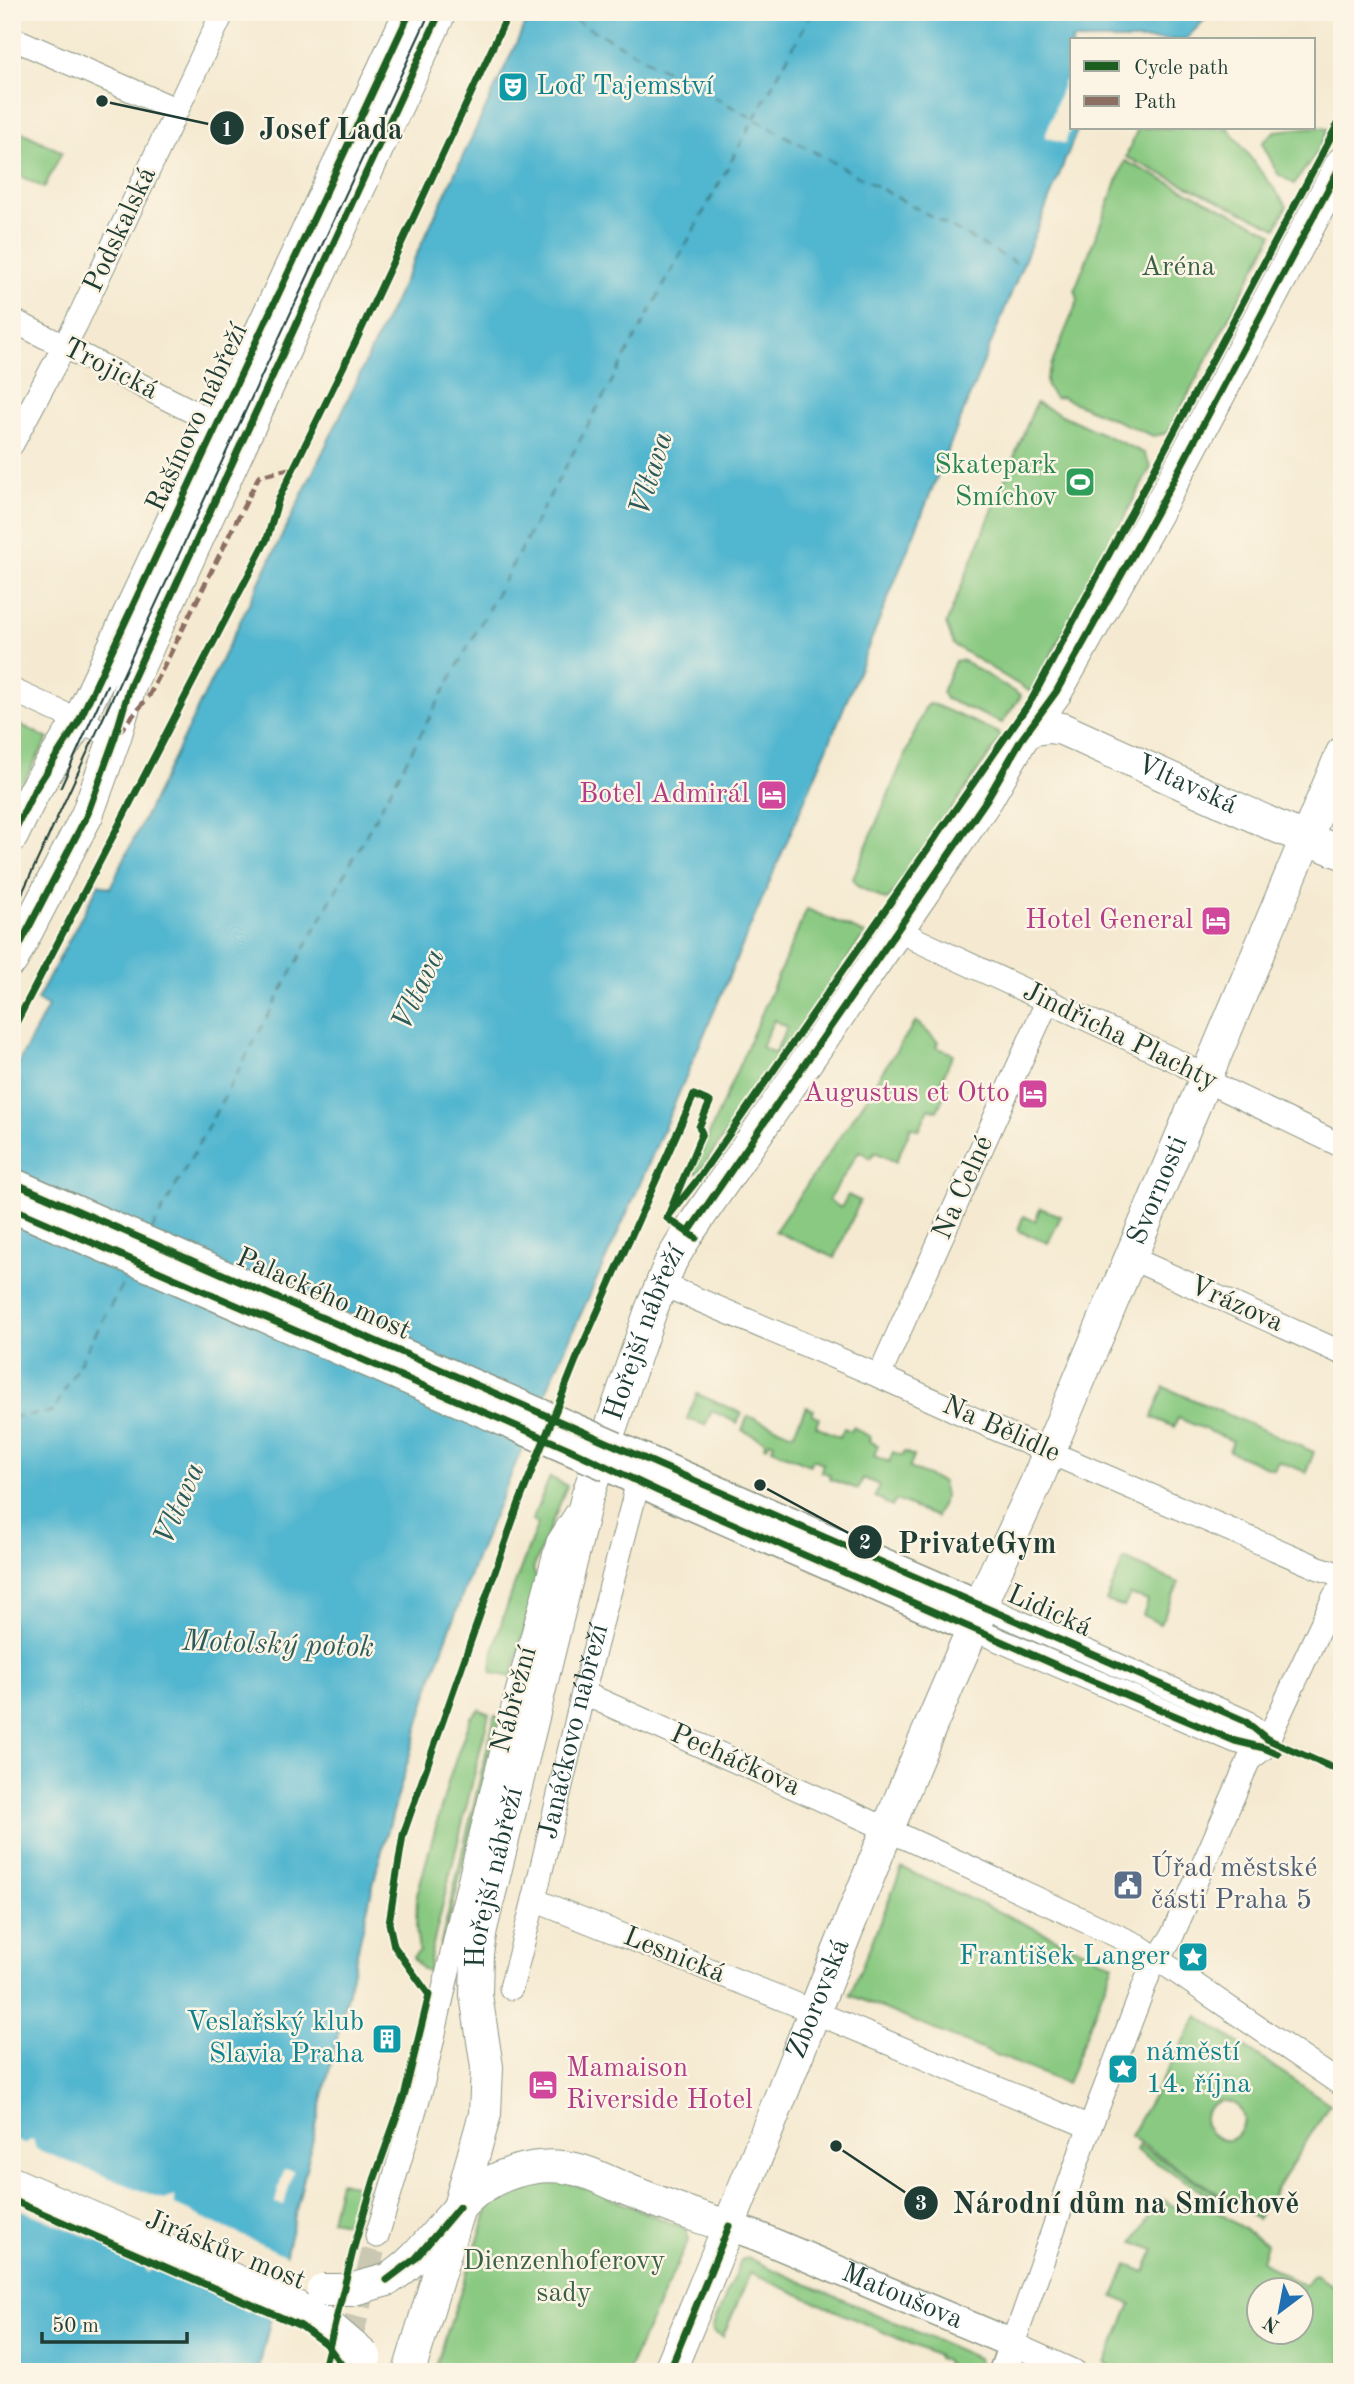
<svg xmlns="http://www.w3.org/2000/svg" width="1354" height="2384" viewBox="0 0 1354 2384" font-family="'Old Standard TT',serif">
  <rect width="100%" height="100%" fill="#fcf5e5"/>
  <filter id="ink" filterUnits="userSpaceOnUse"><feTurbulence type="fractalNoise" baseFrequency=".0143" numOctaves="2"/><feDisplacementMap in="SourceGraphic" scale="14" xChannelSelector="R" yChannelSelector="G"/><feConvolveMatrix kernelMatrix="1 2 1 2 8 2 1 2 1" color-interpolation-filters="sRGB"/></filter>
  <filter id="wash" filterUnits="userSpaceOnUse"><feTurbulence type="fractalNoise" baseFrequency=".00686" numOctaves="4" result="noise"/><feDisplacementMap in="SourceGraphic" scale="28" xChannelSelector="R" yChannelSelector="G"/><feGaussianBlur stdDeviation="1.57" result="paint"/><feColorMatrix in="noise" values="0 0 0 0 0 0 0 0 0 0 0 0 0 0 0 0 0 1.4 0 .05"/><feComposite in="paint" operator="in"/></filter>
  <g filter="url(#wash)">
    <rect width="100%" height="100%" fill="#f5ead1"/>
    <path fill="#89c981" stroke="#54835a" stroke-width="2" fill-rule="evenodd" d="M12 127 62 152 44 188 12 172Z
      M1314 127 1328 129 1319 150 1294 184 1278 174 1262 143 1275 131Z
      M1138 128H1228L1287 206 1276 228 1126 157Z
      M1125 161 1267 230 1273 234 1168 433 1153 436 1061 397 1055 398 1047 387 1046 378 1078 300 1075 289Z
      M1036 403 1144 453 1151 467 1039 678 1033 689 1029 691 954 645 946 624Z
      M962 660 1021 696 1002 723 946 699 942 692 955 661Z
      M929 704 935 705 997 732 1001 738 889 899 885 900 857 886 853 878 925 708Z
      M12 720 48 739 12 801Z
      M807 909 865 934 699 1172 695 1173 694 1169ZM774 1020 787 1027 775 1053 761 1047Z
      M916 1021 938 1042 936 1047 953 1054 940 1084 948 1087 937 1111 929 1108 919 1130 911 1127 896 1162 875 1152 871 1158 859 1151 829 1200 841 1208 848 1195 860 1201 835 1258 775 1231 873 1089 872 1087Z
      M1040 1208 1061 1216 1048 1243 1018 1231 1023 1216 1035 1221Z
      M1164 1387 1314 1452 1306 1472 1278 1461 1274 1470 1229 1451 1233 1441 1178 1418 1174 1427 1152 1417Z
      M697 1394 742 1413 737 1423 712 1411 705 1425 687 1419Z
      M806 1407 814 1410 812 1414 819 1417 816 1426 840 1437 844 1428 851 1431 853 1427 870 1437 869 1441 878 1445 874 1456 889 1462 893 1452 902 1456 904 1452 914 1456 909 1468 942 1482 945 1496 936 1517 896 1500 892 1507 884 1503V1501L875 1497 879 1485 863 1478 858 1489 829 1479 830 1475 821 1471 823 1463 813 1459 810 1465 772 1449 774 1443 770 1441 767 1447 764 1446 765 1441 742 1430 748 1416 793 1434Z
      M550 1477 567 1486 533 1569 537 1580 512 1677 492 1673C486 1652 528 1550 538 1523L532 1520Z
      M1124 1559 1179 1583 1160 1624 1143 1615 1148 1601 1130 1594 1124 1607 1106 1601Z
      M479 1709 489 1714 431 1953 429 1972 421 1968 413 1957 419 1951 416 1928 417 1895 449 1779 470 1718Z
      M495 1715 500 1719 436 1973 438 1955Z
      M902 1868 1113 1964 1067 2084 850 1995Z
      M1198 2016 1330 2104 1257 2219 1130 2136ZM1220 2101C1233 2100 1241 2106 1244 2119 1237 2168 1176 2119 1220 2101Z
      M1139 2145 1230 2203 1229 2208 1136 2150Z
      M537 2180 570 2182 686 2229 688 2241 627 2372H434L493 2195Z
      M340 2182 366 2188 354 2225 331 2220Z
      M1161 2198 1183 2212 1187 2202 1196 2198 1267 2244 1262 2260 1266 2264 1305 2286 1312 2276 1316 2275 1342 2292V2372H1124L1105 2363 1131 2304 1114 2297 1127 2265 1145 2272 1154 2250 1134 2242ZM1260 2290H1302V2332H1260Z
      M747 2258 977 2358 979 2364 977 2372H964L946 2364V2361L938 2358V2356L750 2273 723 2337 715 2333 712 2328 741 2260Z"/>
    <path fill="#51b6cf" stroke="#387a82" stroke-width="2" d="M531 12H1212L1185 40H1072V128H1078L836 727 636 1193 554 1373 478 1553 433 1675 378 1864 258 2372H12V1075L48 1007 37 1000 99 884 110 888 334 429Z"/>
    <path fill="#f5ead1" d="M1064 81 1072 83V123L1065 144 1045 137Z
      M12 2139 24 2144 33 2139 36 2149 165 2200 174 2196 175 2205 289 2257 274 2319 156 2266 147 2273 144 2260 12 2206Z
      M284 2169 293 2171 284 2205 275 2203Z"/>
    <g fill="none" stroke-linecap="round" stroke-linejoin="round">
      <path stroke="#2c5b5b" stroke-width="2" stroke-dasharray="9 7" stroke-linecap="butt" d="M560 12 1016 263
        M152 1230 812 12
        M12 1417 53 1412 129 1272"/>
    </g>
  </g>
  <g filter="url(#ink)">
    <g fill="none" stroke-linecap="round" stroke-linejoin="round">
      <path stroke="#cac7b2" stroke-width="23" stroke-dasharray="23 11" stroke-linecap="butt" d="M343 2372 377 2236"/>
      <g stroke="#8a9482" stroke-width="25">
        <g id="minor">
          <path d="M12 38 177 110"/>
          <path d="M12 320 231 431"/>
          <path d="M12 444 76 324 223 12"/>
          <path d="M12 690 115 737"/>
          <path d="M898 929 919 941 1181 1063 1223 1089 1342 1146"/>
          <path d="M1131 1258 1342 1353"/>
          <path d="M661 1284 879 1376 1023 1441 1319 1568 1342 1575"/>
          <path d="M879 1376 1048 1000"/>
          <path d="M983 1606 1245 1721 1267 1739"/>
          <path d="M973 1629 1235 1741 1264 1748"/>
          <path d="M583 1693 865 1819 1137 1945 1342 2085"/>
          <path d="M534 1900 788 2001 1090 2127"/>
          <path d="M1158 1958 1171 1938 1249 1760 1264 1748 1334 1597 1342 1585"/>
          <path id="s1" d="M511 1988 534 1900 583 1693 634 1498 636 1486 628 1477"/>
          <path d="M377 2236 422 2086 460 1918 514 1703 558 1542 578 1511"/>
          <path d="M1075 2372 1013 2344 1082 2148 1148 1976"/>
        </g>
      </g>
      <g stroke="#8a9482" stroke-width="31">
        <g id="tertiary">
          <path d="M616 1446 983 1606"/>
          <path d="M608 1467 658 1491 973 1629"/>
          <path id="s2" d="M729 2226 757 2236 1013 2344 1003 2372"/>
        </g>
      </g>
      <g stroke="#8a9482" stroke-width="34">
        <g id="secondary">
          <path id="s3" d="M1029 730 1049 727 1062 729 1278 827 1342 853"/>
          <path d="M12 836 34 791 79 721 410 12"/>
          <path d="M12 960 87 815 115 737 131 683 440 12"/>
          <path d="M12 2183 296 2307 325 2323"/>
          <path d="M387 2280C423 2258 442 2221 473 2194 497 2174 533 2163 563 2167 584 2169 604 2180 623 2188 658 2202 692 2216 729 2226"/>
          <path id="s4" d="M409 2372 459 2207 485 2114 487 2067 476 1995 477 1953 481 1929 587 1497 651 1310 671 1261 688 1233 898 929 987 799 1021 740 1056 692 1156 513 1342 163"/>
          <path id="s5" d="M669 2372C776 2117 870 1858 983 1606L986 1592 1036 1483 1342 753"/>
        </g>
      </g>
      <use href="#minor" stroke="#fff" stroke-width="23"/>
      <use href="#tertiary" stroke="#fff" stroke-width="28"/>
      <use href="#secondary" stroke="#fff" stroke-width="32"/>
      <path stroke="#1f3d34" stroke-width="2" d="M61 787 107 685
        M12 915 430 12"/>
      <g stroke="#8a9482" stroke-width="31" stroke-linecap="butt">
        <path id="tertiary-bridge" d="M12 1182 616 1446
          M12 1208 608 1467"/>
      </g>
      <g stroke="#8a9482" stroke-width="34" stroke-linecap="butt">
        <path id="secondary-bridge" d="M323 2290H350L387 2280
          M325 2323 365 2357"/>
      </g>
      <use href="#tertiary-bridge" stroke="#fff" stroke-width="28"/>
      <use href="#secondary-bridge" stroke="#fff" stroke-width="32"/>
      <path stroke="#8d6e63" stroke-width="5" stroke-dasharray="10 5" stroke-linecap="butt" d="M119 732 149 696 259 476 293 468"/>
      <g stroke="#fcf5e5" stroke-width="11">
        <path id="cycleway" d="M12 836 34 791 79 721 410 12
          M12 960 87 815 115 737 131 683 440 12
          M12 1031 267 539 279 498 356 341 509 12
          M12 1182 1245 1721 1267 1739 1342 1772
          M12 1208 567 1448 658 1491 1074 1673 1235 1741 1264 1748 1278 1754
          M688 1233 898 929 987 799 1021 740 1056 692 1156 513 1342 163
          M696 1238 667 1218 698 1179 1032 699 1342 116
          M12 2200 301 2326 327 2345 347 2372
          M387 2280 416 2258 459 2207
          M323 2372 354 2247 374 2180 405 2093 429 1995 394 1946 389 1923 403 1835 519 1503 576 1360 694 1095 710 1102 699 1127 702 1133 667 1218
          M669 2372 729 2226"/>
      </g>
      <use href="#cycleway" stroke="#1b5e20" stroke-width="7"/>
    </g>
  </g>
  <defs>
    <g id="theatre-square" transform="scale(1.575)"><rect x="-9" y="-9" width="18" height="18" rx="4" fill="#0f9aa8" stroke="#fcf5e5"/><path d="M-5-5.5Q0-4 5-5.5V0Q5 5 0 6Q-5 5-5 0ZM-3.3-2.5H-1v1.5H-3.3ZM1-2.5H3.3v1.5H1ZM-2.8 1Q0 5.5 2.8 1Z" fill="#fff"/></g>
    <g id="stadium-square" transform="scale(1.575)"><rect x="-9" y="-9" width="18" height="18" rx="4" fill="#2e9e5b" stroke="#fcf5e5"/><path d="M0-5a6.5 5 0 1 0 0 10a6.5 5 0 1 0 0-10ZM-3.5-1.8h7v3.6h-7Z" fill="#fff"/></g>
    <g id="hotel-square" transform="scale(1.575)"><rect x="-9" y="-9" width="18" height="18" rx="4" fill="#d1479c" stroke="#fcf5e5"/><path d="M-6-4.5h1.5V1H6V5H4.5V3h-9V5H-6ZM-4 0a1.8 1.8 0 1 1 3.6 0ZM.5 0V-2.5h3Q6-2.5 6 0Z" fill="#fff"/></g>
    <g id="civic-square" transform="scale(1.575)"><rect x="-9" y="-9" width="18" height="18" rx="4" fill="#5c6f8a" stroke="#fcf5e5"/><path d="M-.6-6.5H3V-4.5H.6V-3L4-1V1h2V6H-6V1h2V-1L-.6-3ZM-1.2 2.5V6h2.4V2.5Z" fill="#fff"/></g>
    <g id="sight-square" transform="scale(1.575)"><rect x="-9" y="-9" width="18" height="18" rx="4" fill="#0f9aa8" stroke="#fcf5e5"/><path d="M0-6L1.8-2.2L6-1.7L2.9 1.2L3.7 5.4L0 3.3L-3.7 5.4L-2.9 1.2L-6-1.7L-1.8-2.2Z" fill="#fff"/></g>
    <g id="building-square" transform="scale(1.575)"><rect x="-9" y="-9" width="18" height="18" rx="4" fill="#0f9aa8" stroke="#fcf5e5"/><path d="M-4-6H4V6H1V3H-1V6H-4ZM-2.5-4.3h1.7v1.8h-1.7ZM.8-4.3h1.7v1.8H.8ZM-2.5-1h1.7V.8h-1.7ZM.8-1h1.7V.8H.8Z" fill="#fff"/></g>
  </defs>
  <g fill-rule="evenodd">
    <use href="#theatre-square" x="513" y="87"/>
    <use href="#stadium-square" x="1080" y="482"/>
    <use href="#hotel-square" x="772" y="795"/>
    <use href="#hotel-square" x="1216" y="921"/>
    <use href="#hotel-square" x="1033" y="1094"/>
    <use href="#civic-square" x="1128" y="1885"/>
    <use href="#sight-square" x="1193" y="1957"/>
    <use href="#building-square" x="387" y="2039"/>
    <use href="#sight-square" x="1123" y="2069"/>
    <use href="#hotel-square" x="543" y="2085"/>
  </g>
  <g text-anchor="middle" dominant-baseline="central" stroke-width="5" stroke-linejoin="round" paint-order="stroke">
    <g font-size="28" fill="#0d838f" stroke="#fcf5e5" text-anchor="start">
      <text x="536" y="87">Loď Tajemství</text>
      <text x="1170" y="1957" text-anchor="end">František Langer</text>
      <text x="364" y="2023" text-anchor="end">Veslařský klub<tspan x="364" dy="32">Slavia Praha</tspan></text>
      <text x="1146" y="2053">náměstí<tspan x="1146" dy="32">14. října</tspan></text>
    </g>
    <g font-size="28" fill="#1f3d34" stroke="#fcf5e5">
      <text transform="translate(121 230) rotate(-65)">Podskalská</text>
      <text transform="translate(110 370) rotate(27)">Trojická</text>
      <text transform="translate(198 418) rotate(-65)">Rašínovo nábřeží</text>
      <text stroke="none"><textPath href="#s3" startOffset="170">Vltavská</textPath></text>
      <text transform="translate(1120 1037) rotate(26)">Jindřicha Plachty</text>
      <text transform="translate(964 1188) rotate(-66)">Na Celné</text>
      <text stroke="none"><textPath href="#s5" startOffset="1279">Svornosti</textPath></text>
      <text transform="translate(323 1295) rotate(24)">Palackého most</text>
      <text transform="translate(1236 1305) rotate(24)">Vrázova</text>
      <text stroke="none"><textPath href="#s4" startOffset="1074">Hořejší nábřeží</textPath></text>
      <text transform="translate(1001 1430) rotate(24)">Na Bělidle</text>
      <text transform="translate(1049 1612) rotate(24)">Lidická</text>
      <text transform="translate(515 1700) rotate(-75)">Nábřežní</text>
      <text stroke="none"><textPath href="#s1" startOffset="264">Janáčkovo nábřeží</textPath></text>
      <text transform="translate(735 1761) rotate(24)">Pecháčkova</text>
      <text stroke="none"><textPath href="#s4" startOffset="508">Hořejší nábřeží</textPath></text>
      <text transform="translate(674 1956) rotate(22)">Lesnická</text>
      <text stroke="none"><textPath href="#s5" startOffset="402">Zborovská</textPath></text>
      <text transform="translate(225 2251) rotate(22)">Jiráskův most</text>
      <text stroke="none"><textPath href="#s2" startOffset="187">Matoušova</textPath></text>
    </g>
    <g font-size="28" fill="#3a6047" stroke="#fcf5e5">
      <text x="1178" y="268">Aréna</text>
      <text x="564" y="2262">Dienzenhoferovy<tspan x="564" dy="32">sady</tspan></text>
    </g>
    <g font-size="28" fill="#27864d" stroke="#fcf5e5" text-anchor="end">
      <text x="1057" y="466">Skatepark<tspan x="1057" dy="32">Smíchov</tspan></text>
    </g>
    <g font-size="28" fill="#b23c85" stroke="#fcf5e5" text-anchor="end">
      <text x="749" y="795">Botel Admirál</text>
      <text x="1193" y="921">Hotel General</text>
      <text x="1010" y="1094">Augustus et Otto</text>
      <text x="566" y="2069" text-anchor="start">Mamaison<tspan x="566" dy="32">Riverside Hotel</tspan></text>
    </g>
    <g font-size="28" fill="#4e5e75" stroke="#fcf5e5" text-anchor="start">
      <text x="1151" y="1869">Úřad městské<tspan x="1151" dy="32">části Praha 5</tspan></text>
    </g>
    <g font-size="30" font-style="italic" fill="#2c5b5b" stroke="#fcf5e5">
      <text transform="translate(652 474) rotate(-73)">Vltava</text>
      <text transform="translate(419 990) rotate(-65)">Vltava</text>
      <text transform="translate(180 1504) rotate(-67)">Vltava</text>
      <text transform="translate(278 1645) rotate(2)">Motolský potok</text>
    </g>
  </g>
  <path fill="none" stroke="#1f3d34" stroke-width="2.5" d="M102 101L227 128M760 1485L865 1542M836 2146L921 2203"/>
  <g fill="#1f3d34" stroke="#fcf5e5" stroke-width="2.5">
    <circle cx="102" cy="101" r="7"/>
    <circle cx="760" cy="1485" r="7"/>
    <circle cx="836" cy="2146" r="7"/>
    <circle cx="227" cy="128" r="18"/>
    <circle cx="865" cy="1542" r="18"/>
    <circle cx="921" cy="2203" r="18"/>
  </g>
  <g font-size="21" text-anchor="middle" font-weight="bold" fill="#fff">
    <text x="227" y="136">1</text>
    <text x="865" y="1549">2</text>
    <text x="921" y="2210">3</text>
  </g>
  <g font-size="30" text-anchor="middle" font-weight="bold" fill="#1f3d34" stroke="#fcf5e5" stroke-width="5" stroke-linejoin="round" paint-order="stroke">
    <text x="331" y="139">Josef Lada</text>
    <text x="977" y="1553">PrivateGym</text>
    <text x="1126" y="2213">Národní dům na Smíchově</text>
  </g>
  <rect width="1354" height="2384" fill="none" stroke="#fcf5e5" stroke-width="42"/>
  <rect x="1070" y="38" width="245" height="91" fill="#fcf5e5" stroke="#a4ab9e" stroke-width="2"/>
  <rect x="1084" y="61" width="35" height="10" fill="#1b5e20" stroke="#a4ab9e" stroke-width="2"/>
  <text x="1134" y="74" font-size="21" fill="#1f3d34">Cycle path</text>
  <rect x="1084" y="96" width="35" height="10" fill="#8d6e63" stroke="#a4ab9e" stroke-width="2"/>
  <text x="1134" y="108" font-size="21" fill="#1f3d34">Path</text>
  <g transform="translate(1280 2311) rotate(212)"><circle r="33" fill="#fcf5e5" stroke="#a4ab9e" stroke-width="2"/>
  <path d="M0-5L12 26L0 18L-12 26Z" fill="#1f6fb2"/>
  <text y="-10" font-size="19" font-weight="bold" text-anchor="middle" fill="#1f3d34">N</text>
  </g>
  <path d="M42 2332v10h145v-10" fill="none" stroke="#1f3d34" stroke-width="3.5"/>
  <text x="52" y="2332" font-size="21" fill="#1f3d34" stroke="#fcf5e5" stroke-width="5" paint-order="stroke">50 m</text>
</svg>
